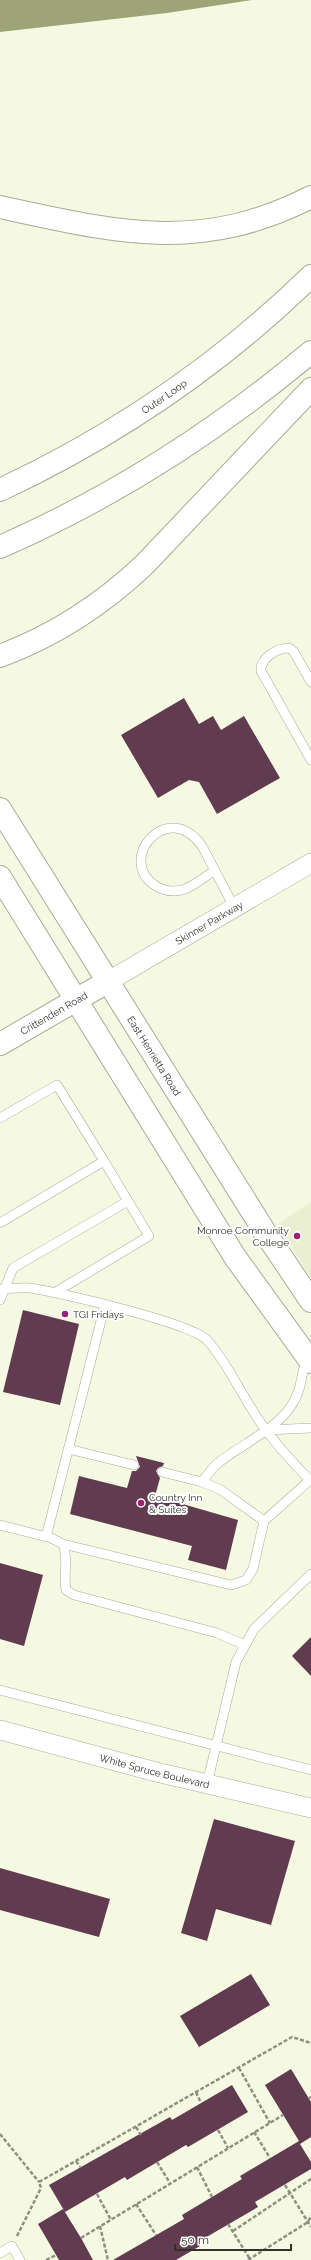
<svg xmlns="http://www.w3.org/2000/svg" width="311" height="2260" viewBox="0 0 311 2260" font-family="Raleway,sans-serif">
  <rect width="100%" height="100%" fill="#f5f9e2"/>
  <path fill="#eaefd1" d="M311 1202V1279L278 1224Z"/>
  <path fill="#9ea478" d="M0 0H252L167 13 0 32Z"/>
  <path fill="#613b50" d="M184 698 199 724 213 716 221 730 244 716 280 778 217 814 199 782 189 780 158 798 121 735Z
    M23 1310 79 1324 60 1405 3 1392Z
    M136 1456 164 1463 163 1466 158 1468 156 1471 160 1478 155 1496 238 1520 226 1570 188 1560 192 1546 70 1514 79 1476 127 1488 132 1471H136L140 1467Z
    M0 1563 43 1575 24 1646 0 1639Z
    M311 1637V1676L292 1656Z
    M214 1819 295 1841 271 1925 216 1909 207 1941 181 1933Z
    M0 1868 110 1899 99 1937 0 1910Z
    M251 1974 270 2005 199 2047 180 2016Z
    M291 2069 311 2102V2137L300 2144 311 2162V2169L255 2202 258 2207 198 2242 200 2246 176 2260H113L184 2219 182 2215 242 2179 240 2176 299 2141 265 2085Z
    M232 2085 248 2112 188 2147 186 2145 127 2180 125 2177 65 2212 49 2185 170 2117 172 2120Z
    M63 2209 81 2238 93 2260H59L38 2224Z"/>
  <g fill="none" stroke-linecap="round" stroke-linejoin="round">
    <g stroke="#a8ab96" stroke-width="10">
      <path id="service" d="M311 682 294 652 289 648C277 648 260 658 261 671L311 760
        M214 871C204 877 193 887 182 890 173 892 164 891 156 886 115 861 167 797 202 846L234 907
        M0 1118 57 1085 104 1161 0 1223
        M104 1161 128 1201
        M0 1289C10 1289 21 1287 30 1288 60 1293 189 1322 207 1340 226 1361 238 1388 253 1411 269 1437 290 1460 311 1481
        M0 1300 13 1268 128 1201 149 1236 54 1293
        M267 1430 311 1428
        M68 1449 134 1465
        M162 1472 202 1482 221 1490 264 1521
        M202 1482C207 1475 212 1468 218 1463 243 1443 285 1426 297 1395 302 1383 302 1370 307 1359
        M0 1525 51 1538 63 1544C69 1560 63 1574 66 1590L74 1595 217 1633 245 1645
        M46 1537 105 1305
        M63 1544 231 1585 246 1580 253 1569 264 1521 310 1480
        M0 1690 311 1770
        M207 1784 236 1662 254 1629 311 1574
        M0 2253 12 2246 20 2260"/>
    </g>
    <g stroke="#a8ab96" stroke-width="20">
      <g id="minor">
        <path id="s1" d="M107 982 311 863"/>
        <path id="s2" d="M0 1730 156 1772 311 1808"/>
      </g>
    </g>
    <g stroke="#a8ab96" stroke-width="24">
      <g id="tertiary">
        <path id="s3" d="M0 1044 107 982"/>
      </g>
    </g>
    <g stroke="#a8ab96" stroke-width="24">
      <g id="primary">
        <path id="s4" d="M0 809 268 1237 311 1301"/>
        <path d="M0 877 235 1257 311 1362"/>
      </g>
    </g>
    <g stroke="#a8ab96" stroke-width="24">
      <g id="motorway">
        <path d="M0 207C116 232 199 254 311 197"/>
        <path id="s5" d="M0 490C115 436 220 365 311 276"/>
        <path d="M0 547C112 498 217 431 311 352"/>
        <path d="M0 656C56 635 102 605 145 564L311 389"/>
      </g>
    </g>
    <path stroke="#8e9181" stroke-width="2.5" stroke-dasharray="4 2" stroke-linecap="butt" d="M239 2068 270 2123
      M196 2092 201 2103
      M309 2098 311 2097
      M136 2127 141 2135
      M218 2130 228 2148
      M254 2132 270 2158
      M0 2134 39 2182
      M76 2161 80 2167
      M157 2162 170 2183
      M197 2167 212 2197
      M285 2185 311 2227
      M97 2194 111 2220
      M136 2204 156 2235
      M228 2224 250 2259
      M100 2226 108 2260
      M233 2231 311 2179
      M17 2236 41 2188 39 2182 292 2037 311 2043
      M81 2238 283 2115
      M46 2260 56 2255
      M248 2260 308 2222 311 2216"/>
    <use href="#service" stroke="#fff" stroke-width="9"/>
    <use href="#minor" stroke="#fff" stroke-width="19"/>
    <use href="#tertiary" stroke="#fff" stroke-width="22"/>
    <use href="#primary" stroke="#fff" stroke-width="22"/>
    <use href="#motorway" stroke="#fff" stroke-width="22"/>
  </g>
  <g fill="#a02073" stroke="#fff" stroke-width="1.5">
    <circle cx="297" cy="1236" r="4"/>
    <circle cx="65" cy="1314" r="4"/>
    <circle cx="141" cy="1503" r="4"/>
  </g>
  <g text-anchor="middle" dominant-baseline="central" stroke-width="4" stroke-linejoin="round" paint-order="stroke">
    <g font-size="10" fill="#313229" stroke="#fff">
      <text stroke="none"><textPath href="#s5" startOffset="189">Outer Loop</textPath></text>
      <text stroke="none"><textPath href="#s1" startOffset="118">Skinner Parkway</textPath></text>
      <text stroke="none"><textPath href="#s3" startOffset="62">Crittenden Road</textPath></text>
      <text stroke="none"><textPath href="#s4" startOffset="291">East Henrietta Road</textPath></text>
      <text stroke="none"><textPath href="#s2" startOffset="160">White Spruce Boulevard</textPath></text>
    </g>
    <g font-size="10" fill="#313229" stroke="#fff" text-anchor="start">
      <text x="289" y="1230" text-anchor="end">Monroe Community<tspan x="289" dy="12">College</tspan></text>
      <text x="73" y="1314">TGI Fridays</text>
      <text x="149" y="1497">Country Inn<tspan x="149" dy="12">&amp; Suites</tspan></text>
    </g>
  </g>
  <path d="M175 2244v6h116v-6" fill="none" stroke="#313229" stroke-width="2"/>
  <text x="181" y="2244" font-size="12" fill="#313229" stroke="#ffffff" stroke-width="3" paint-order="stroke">50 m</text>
</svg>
